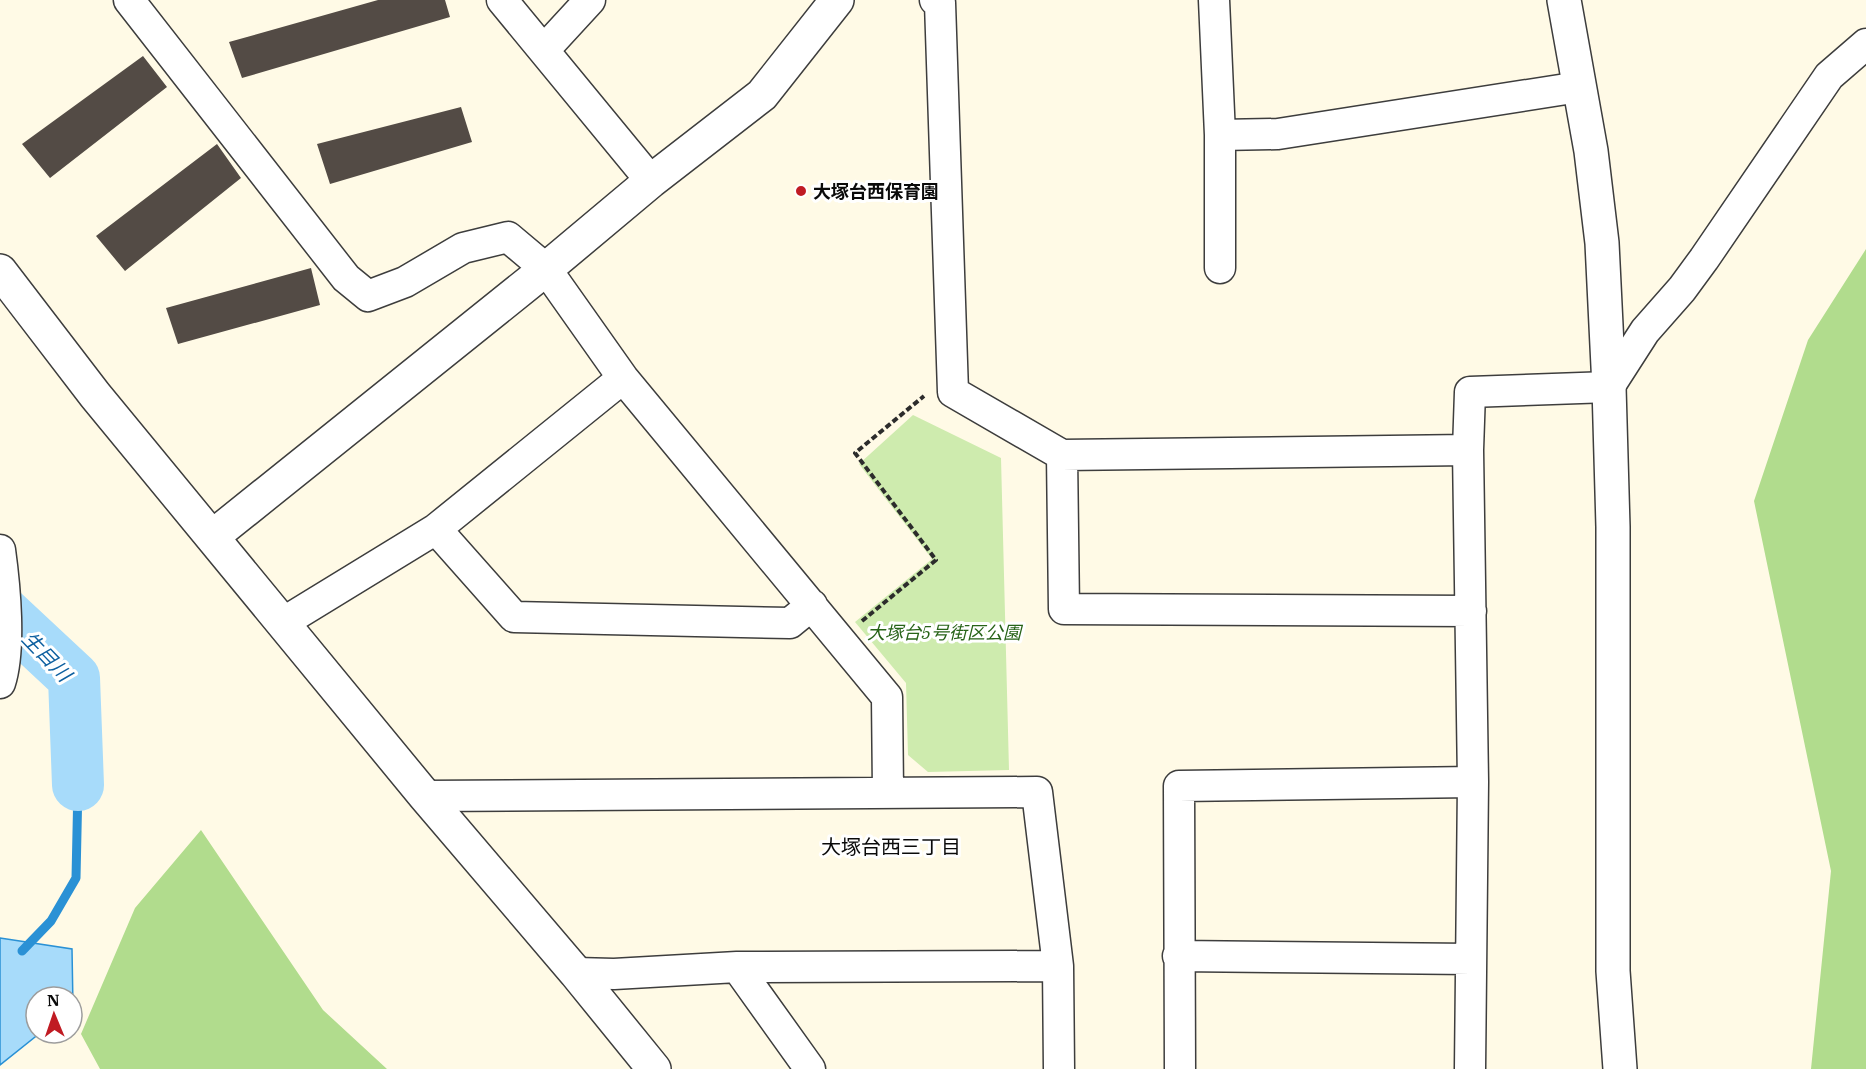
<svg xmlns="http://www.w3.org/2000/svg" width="1866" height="1069" viewBox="0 0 1866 1069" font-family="'IBM Plex Serif','Noto Sans JP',serif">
  <rect width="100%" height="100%" fill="#fffae6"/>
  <path fill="#ceebae" d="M913 415 1001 458 1009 770 928 772 908 755 906 683 855 622 932 559 859 464Z"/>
  <path fill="#b1dc8d" d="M1866 249V1069H1811L1831 871 1754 501 1808 340Z
    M201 830 323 1010 387 1069H100L81 1034 135 908Z"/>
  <path fill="#a7dbfa" stroke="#2a91d5" stroke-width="1.5" d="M0 938 72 949 73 1007 72 997H36V1033H40L0 1065Z"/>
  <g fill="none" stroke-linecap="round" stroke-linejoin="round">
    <path stroke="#2a91d5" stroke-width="9" d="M22 951 51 921 76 878 78 785"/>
    <path stroke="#a7dbfa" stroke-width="52" d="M0 609 74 678 78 785"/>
  </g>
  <path fill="#534b45" d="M378 0H445L450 17 242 78 229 42Z
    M143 56 167 87 50 178 22 144Z
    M461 107 472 142 330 184 317 144Z
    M217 144 241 178 125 271 96 236Z
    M311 268 320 305 178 344 166 308Z"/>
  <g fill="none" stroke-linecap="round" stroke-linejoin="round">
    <g stroke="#3d3d3d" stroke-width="33">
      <path id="minor" d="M129 0 346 278 368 296 405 282 463 248 508 237 546 269 623 378 887 697 888 792
        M502 0 651 181
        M935 0 940 3 953 392 1062 455 1468 450
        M1214 0 1220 135V268
        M544 50 590 0
        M1220 135 1278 134 1579 87
        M1062 455 1064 609 1471 611
        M436 529 514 617 790 623 812 605
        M0 550C5 586 11 649 0 683
        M284 622 436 529 623 378
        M425 796 1037 792 1058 966 1059 1069
        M1178 956 1471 959
        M737 967 810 1069
        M576 973 614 974 737 967 1058 966
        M1180 1069 1179 786 1473 782
        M1470 1069 1473 782 1468 450 1470 392 1609 387 1645 331 1682 289 1704 259 1829 76 1866 44"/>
    </g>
    <g stroke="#3d3d3d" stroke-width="36">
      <path id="tertiary" d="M1564 0 1591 151 1602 243 1609 387 1613 527V971L1620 1069
        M0 271 95 395 425 796 576 973 654 1069
        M212 537 546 269 651 181 762 95 837 0"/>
    </g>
    <path stroke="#2c2c2c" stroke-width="4" stroke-dasharray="6 3" stroke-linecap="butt" d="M862 621 936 560 855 453 924 396"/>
    <use href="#minor" stroke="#fff" stroke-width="30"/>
    <use href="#tertiary" stroke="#fff" stroke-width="33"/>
  </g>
  <circle fill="#c01b23" stroke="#fff" stroke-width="2" cx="801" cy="191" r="6"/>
  <g text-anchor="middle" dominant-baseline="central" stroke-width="6" stroke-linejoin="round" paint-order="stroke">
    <g font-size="18" font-weight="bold" fill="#0a0a0a" stroke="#fff" text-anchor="start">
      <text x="813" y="191">大塚台西保育園</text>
    </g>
    <g font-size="18" font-style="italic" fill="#276318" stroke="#fff">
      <text x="944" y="632">大塚台5号街区公園</text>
    </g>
    <g font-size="20" font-style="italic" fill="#0e60a0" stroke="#fff">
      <text transform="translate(47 656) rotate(46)">生目川</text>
    </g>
    <g font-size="20" fill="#0a0a0a" stroke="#fff">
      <text x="891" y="846">大塚台西三丁目</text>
    </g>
  </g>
  <g transform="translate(54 1015) rotate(358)"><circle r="28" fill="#ffffff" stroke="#9d9d9d" stroke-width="1.5"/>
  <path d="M0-4.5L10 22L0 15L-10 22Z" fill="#c01b23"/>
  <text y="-9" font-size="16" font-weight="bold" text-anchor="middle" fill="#0a0a0a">N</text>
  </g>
</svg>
